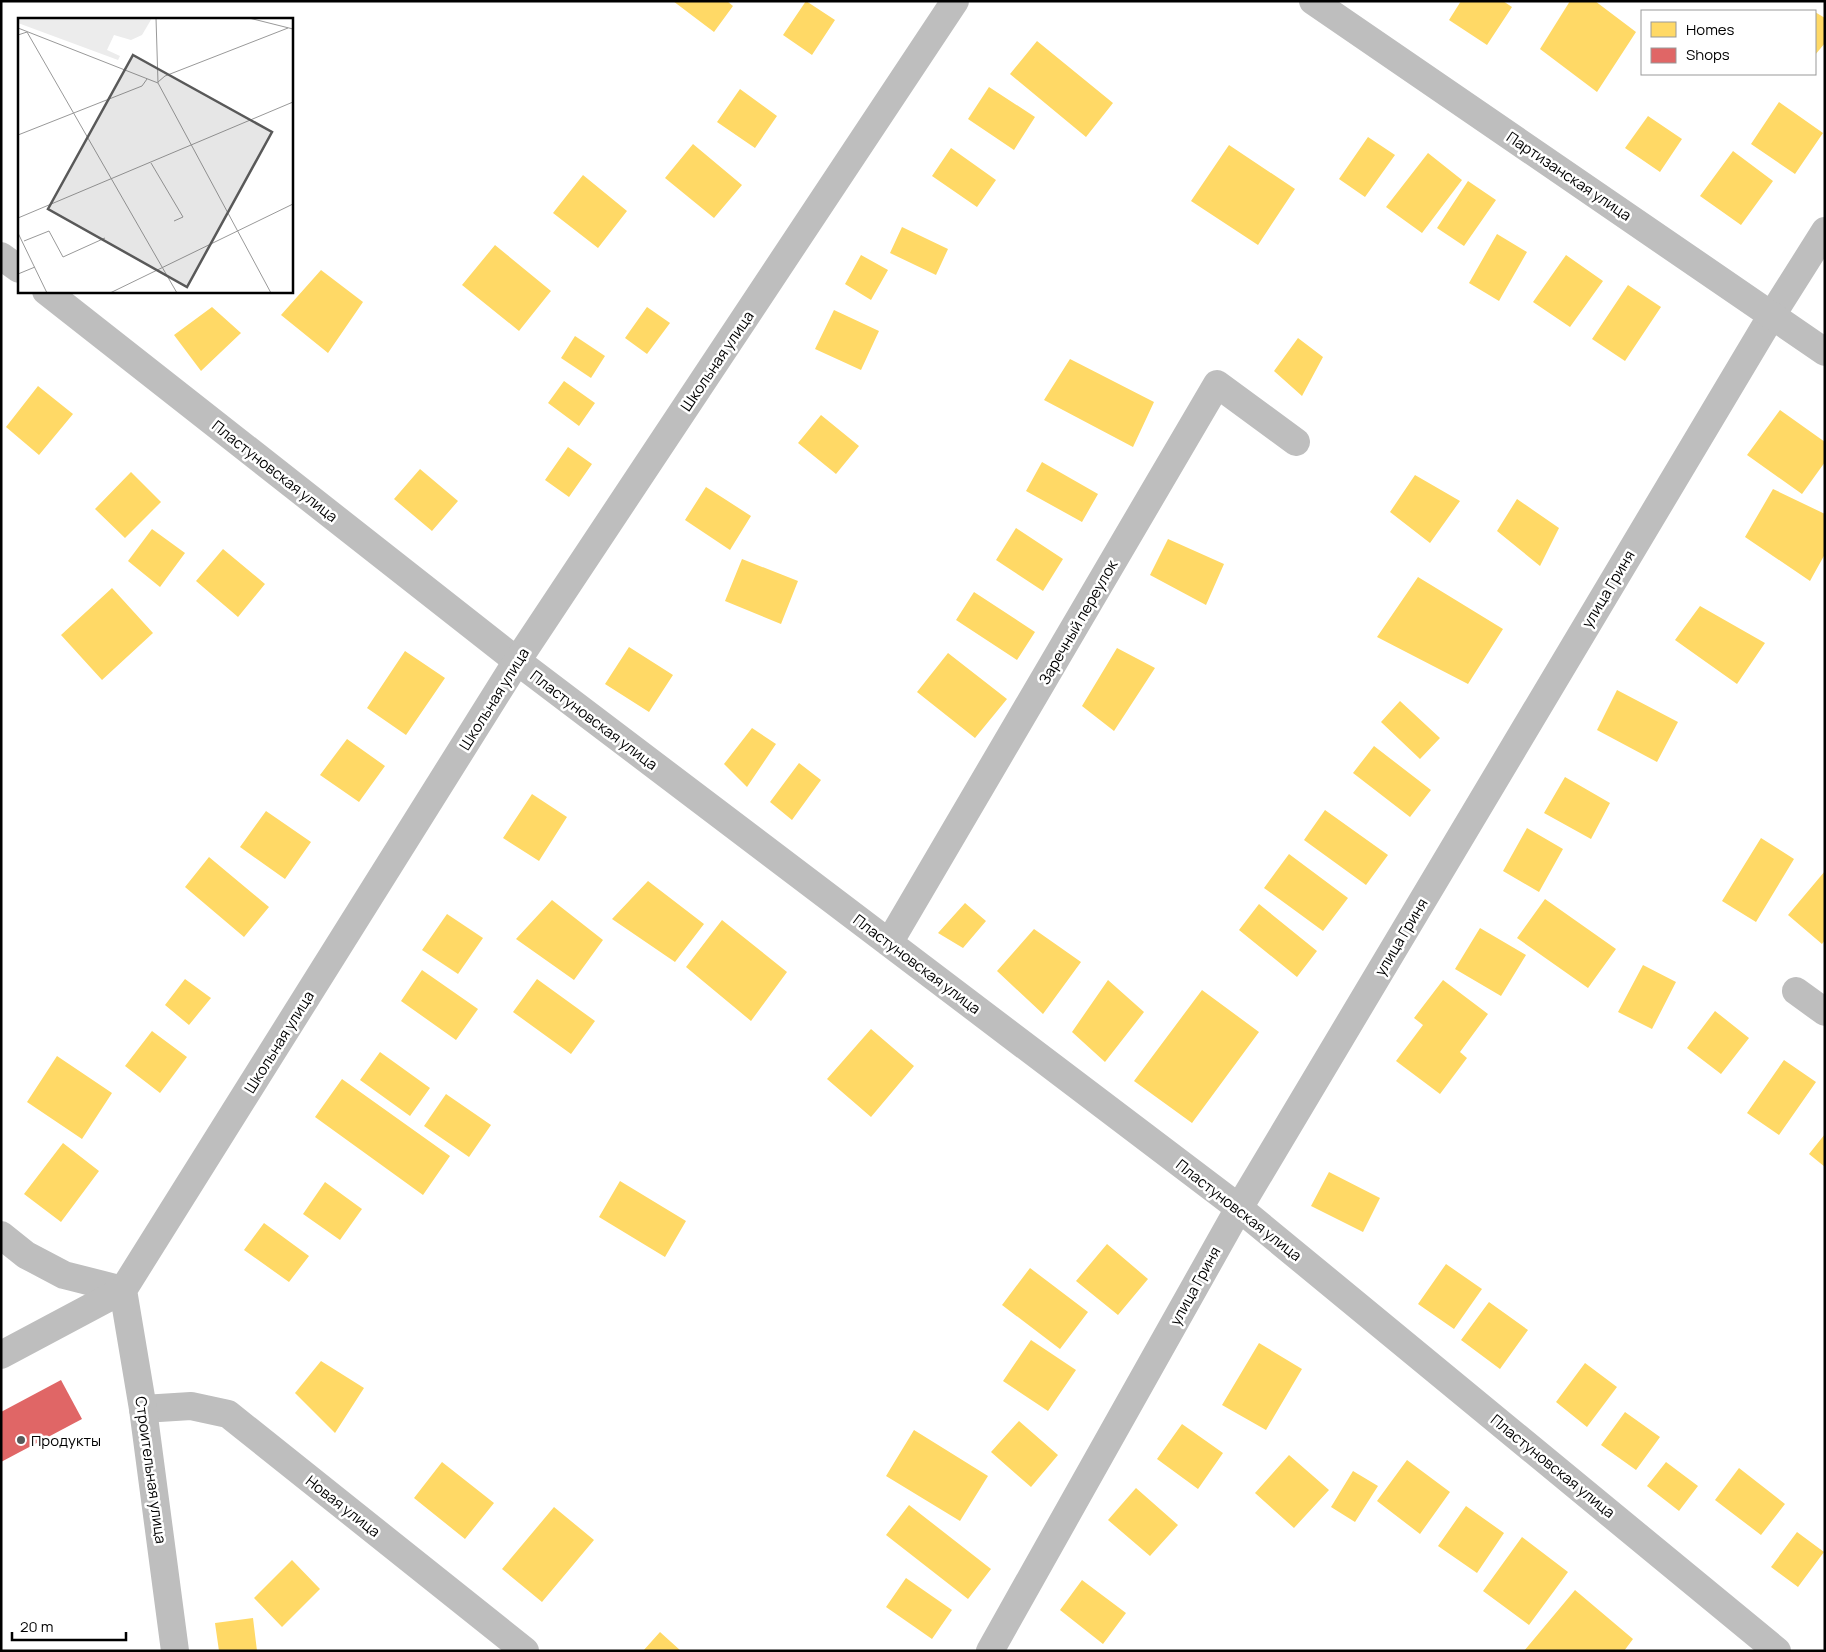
<svg xmlns="http://www.w3.org/2000/svg" width="1826" height="1652" viewBox="0 0 1826 1652" font-family="Manrope,sans-serif">
  <rect width="100%" height="100%" fill="#fff"/>
  <path fill="#ffd966" d="M673 1H727L733 6 714 32Z
    M806 1 835 20 812 55 783 35Z
    M1461 1H1503L1512 7 1487 45 1449 20Z
    M1570 1H1595L1636 32 1597 92 1540 49Z
    M1815 12 1825 18V43L1815 55Z
    M1037 41 1113 103 1086 137 1010 74Z
    M989 87 1035 117 1014 150 968 119Z
    M740 89 777 116 755 148 717 122Z
    M1779 102 1823 133 1795 174 1751 144Z
    M1648 116 1682 139 1660 172 1625 148Z
    M1368 137 1395 155 1365 197 1339 179Z
    M693 144 742 185 714 218 665 178Z
    M1229 145 1295 189 1258 245 1191 201Z
    M951 148 996 180 977 207 932 176Z
    M1733 151 1773 181 1741 225 1700 196Z
    M1428 153 1462 180 1422 233 1386 207Z
    M583 175 627 211 598 248 553 213Z
    M1468 181 1496 200 1464 246 1437 228Z
    M902 227 948 249 936 275 890 253Z
    M1497 234 1527 252 1499 301 1469 283Z
    M495 245 551 291 519 331 462 285Z
    M861 255 888 270 871 300 845 284Z
    M1566 255 1603 281 1570 327 1533 302Z
    M321 270 363 302 328 353 281 315Z
    M1628 285 1661 307 1625 361 1592 339Z
    M212 307 241 333 201 371 174 335Z
    M647 307 670 323 647 354 625 338Z
    M834 310 879 331 861 370 815 349Z
    M575 336 605 356 591 378 561 358Z
    M1298 338 1323 357 1302 396 1274 371Z
    M1070 359 1154 402 1133 447 1044 400Z
    M564 381 595 403 579 426 548 403Z
    M38 386 73 414 39 455 6 427Z
    M1780 410 1825 442V462L1802 494 1747 455Z
    M821 415 859 446 836 474 798 443Z
    M568 447 592 464 569 497 545 480Z
    M1042 462 1098 494 1082 522 1026 491Z
    M420 469 458 501 432 531 394 499Z
    M131 472 161 502 125 538 95 509Z
    M1415 475 1460 501 1430 543 1390 512Z
    M706 487 751 516 730 550 685 520Z
    M1773 489 1825 514V554L1810 581 1745 537Z
    M1517 499 1559 528 1540 566 1497 531Z
    M1016 528 1063 559 1043 591 996 560Z
    M152 529 185 553 160 587 128 561Z
    M1168 539 1224 564 1206 605 1150 575Z
    M223 549 265 584 238 617 196 581Z
    M742 559 798 581 781 624 725 601Z
    M1418 577 1503 629 1468 684 1377 637Z
    M112 588 153 633 102 680 61 635Z
    M974 592 1035 632 1017 660 956 620Z
    M1700 606 1765 643 1737 684 1675 640Z
    M629 647 673 675 649 712 605 684Z
    M1117 648 1155 668 1114 731 1082 706Z
    M405 651 445 678 406 735 367 708Z
    M948 653 1007 699 975 738 917 692Z
    M1617 690 1678 722 1657 762 1597 730Z
    M1400 701 1440 738 1420 759 1381 722Z
    M752 728 776 744 747 787 724 764Z
    M347 739 385 766 359 802 320 775Z
    M1374 746 1431 790 1410 817 1353 773Z
    M799 763 821 780 792 820 770 802Z
    M1565 777 1610 803 1591 839 1544 813Z
    M532 794 567 817 539 861 503 838Z
    M1325 810 1388 855 1366 885 1304 840Z
    M266 811 311 842 285 879 240 847Z
    M1527 828 1563 849 1539 892 1503 871Z
    M1761 838 1794 859 1756 922 1722 901Z
    M1289 854 1348 898 1323 931 1264 888Z
    M209 857 269 907 244 937 185 887Z
    M1825 871V940L1822 944 1788 915Z
    M648 881 704 924 675 962 612 919Z
    M1545 899 1616 949 1588 988 1517 938Z
    M552 900 603 940 574 980 516 939Z
    M965 903 986 921 963 948 938 933Z
    M1259 904 1317 951 1297 977 1239 930Z
    M447 914 483 938 458 974 422 950Z
    M722 920 787 972 751 1021 686 967Z
    M1480 928 1526 955 1501 996 1455 969Z
    M1034 929 1081 962 1043 1014 997 971Z
    M1643 965 1676 982 1652 1029 1618 1012Z
    M422 970 478 1009 456 1040 401 1001Z
    M185 979 211 998 189 1025 165 1005Z
    M537 979 595 1021 571 1054 513 1012Z
    M1108 980 1144 1012 1105 1062 1072 1032Z
    M1443 980 1488 1014 1460 1052 1467 1058 1440 1094 1396 1061 1423 1025 1414 1018Z
    M1202 990 1259 1032 1192 1123 1134 1081Z
    M1715 1011 1749 1038 1721 1074 1687 1048Z
    M871 1029 914 1066 871 1117 827 1079Z
    M152 1031 187 1057 160 1093 125 1066Z
    M380 1052 430 1088 410 1116 360 1080Z
    M57 1056 112 1093 82 1139 27 1102Z
    M1784 1060 1816 1082 1779 1135 1747 1113Z
    M342 1079 450 1156 423 1195 315 1117Z
    M446 1094 491 1125 469 1157 424 1126Z
    M1825 1134V1167L1809 1154Z
    M63 1143 99 1171 61 1222 24 1194Z
    M1329 1172 1380 1198 1363 1232 1311 1206Z
    M620 1181 686 1221 665 1257 599 1217Z
    M325 1182 362 1209 340 1240 303 1214Z
    M264 1223 309 1256 289 1282 244 1250Z
    M1107 1244 1148 1279 1118 1315 1076 1281Z
    M1446 1264 1482 1289 1454 1329 1418 1304Z
    M1030 1268 1088 1312 1060 1349 1002 1305Z
    M1489 1302 1528 1330 1500 1369 1461 1340Z
    M1031 1340 1076 1370 1048 1411 1003 1381Z
    M1259 1343 1302 1369 1266 1430 1222 1405Z
    M321 1361 364 1388 335 1433 295 1393Z
    M1585 1363 1617 1387 1587 1427 1556 1402Z
    M1625 1412 1660 1437 1636 1470 1601 1445Z
    M1019 1421 1058 1455 1031 1487 991 1452Z
    M1182 1424 1223 1453 1198 1489 1157 1459Z
    M914 1430 988 1476 960 1521 886 1476Z
    M1289 1455 1329 1490 1294 1528 1255 1493Z
    M1407 1460 1450 1492 1420 1534 1377 1501Z
    M442 1462 494 1503 465 1539 414 1498Z
    M1666 1462 1698 1486 1679 1511 1647 1486Z
    M1739 1468 1785 1504 1761 1535 1715 1500Z
    M1353 1471 1378 1486 1355 1522 1331 1507Z
    M1136 1488 1178 1525 1150 1556 1108 1520Z
    M909 1505 991 1569 968 1599 886 1535Z
    M1466 1506 1504 1533 1477 1573 1438 1546Z
    M554 1507 594 1540 542 1602 502 1569Z
    M1797 1532 1824 1552 1798 1587 1771 1567Z
    M1522 1537 1568 1572 1529 1625 1483 1591Z
    M292 1560 320 1589 282 1627 254 1598Z
    M906 1578 952 1610 932 1639 886 1607Z
    M1082 1580 1126 1613 1103 1644 1060 1610Z
    M1575 1590 1633 1639 1624 1651H1524Z
    M253 1618 257 1651H219L215 1623Z
    M660 1632 681 1651H643Z"/>
  <path fill="#e06666" d="M61 1380 82 1419 1 1462V1412Z"/>
  <g fill="none" stroke-linecap="round" stroke-linejoin="round">
    <path stroke="#bebebe" stroke-width="28" d="M1 256 19 269
      M46 291 517 661 1239 1208 1777 1651
      M889 943 1217 384 1296 442
      M1796 991 1825 1012
      M1 1235 26 1255 64 1275 123 1290
      M143 1409 191 1406 228 1414 525 1651
      M990 1651 1239 1208 1772 315 1825 231"/>
    <path stroke="#bebebe" stroke-width="28" d="M1313 1 1825 352
      M123 1290 143 1409 175 1651
      M1 1355 123 1290 517 661 955 1"/>
  </g>
  <circle fill="#595959" stroke="#fff" stroke-width="2" cx="21" cy="1440" r="5"/>
  <g text-anchor="middle" dominant-baseline="central" stroke-width="5" stroke-linejoin="round" paint-order="stroke">
    <g font-size="15" fill="#000" stroke="#fff">
      <text transform="translate(1569 176) rotate(34)">Партизанская улица</text>
      <text transform="translate(717 361) rotate(-56)">Школьная улица</text>
      <text transform="translate(275 471) rotate(38)">Пластуновская улица</text>
      <text transform="translate(1608 589) rotate(-59)">улица Гриня</text>
      <text transform="translate(1078 622) rotate(-60)">Заречный переулок</text>
      <text transform="translate(494 699) rotate(-58)">Школьная улица</text>
      <text transform="translate(594 720) rotate(37)">Пластуновская улица</text>
      <text transform="translate(1401 937) rotate(-59)">улица Гриня</text>
      <text transform="translate(917 964) rotate(37)">Пластуновская улица</text>
      <text transform="translate(279 1042) rotate(-58)">Школьная улица</text>
      <text transform="translate(1239 1210) rotate(38)">Пластуновская улица</text>
      <text transform="translate(1195 1286) rotate(-61)">улица Гриня</text>
      <text transform="translate(1553 1466) rotate(39)">Пластуновская улица</text>
      <text transform="translate(151 1470) rotate(82)">Строительная улица</text>
      <text transform="translate(343 1506) rotate(38)">Новая улица</text>
    </g>
    <g font-size="15" fill="#000" stroke="#fff" text-anchor="start">
      <text x="31" y="1440">Продукты</text>
    </g>
  </g>
  <g transform="translate(18 18)">
    <rect width="275" height="275" fill="#fff"/>
    <path d="M0 0 73 1 134 0 124 17 113 22 96 17 89 32 102 38 100 42 0 5Z" fill="#ececec"/>
    <path fill="none" stroke="#999" stroke-width="1" d="M138 0 140 65 253 275M231 0 275 11M0 10 140 65M0 17 9 14 159 275M140 64 147 58 270 10M0 117 124 68 129 61M133 145 165 199 156 203M0 200 275 84M0 215 29 275M6 223 31 213 45 239 87 220M0 256 17 249M92 275 275 186"/>
    <path fill="#595959" fill-opacity="0.15" stroke="#595959" stroke-width="2.5" d="M115 37 254 114 169 269 30 191Z"/>
    <rect width="275" height="275" fill="none" stroke="#000" stroke-width="2.5"/>
  </g>
  <rect width="1826" height="1652" fill="none" stroke="#000000" stroke-width="5"/>
  <rect x="1641" y="10" width="175" height="65" fill="#ffffff" stroke="#999999"/>
  <rect x="1651" y="22" width="25" height="15" fill="#ffd966" stroke="#999999"/>
  <text x="1686" y="35" font-size="15" fill="#000000">Homes</text>
  <rect x="1651" y="48" width="25" height="15" fill="#e06666" stroke="#999999"/>
  <text x="1686" y="60" font-size="15" fill="#000000">Shops</text>
  <path d="M12 1632v8h114v-8" fill="none" stroke="#000000" stroke-width="2.5"/>
  <text x="20" y="1632" font-size="15" fill="#000000" stroke="#ffffff" stroke-width="4" paint-order="stroke">20 m</text>
</svg>
